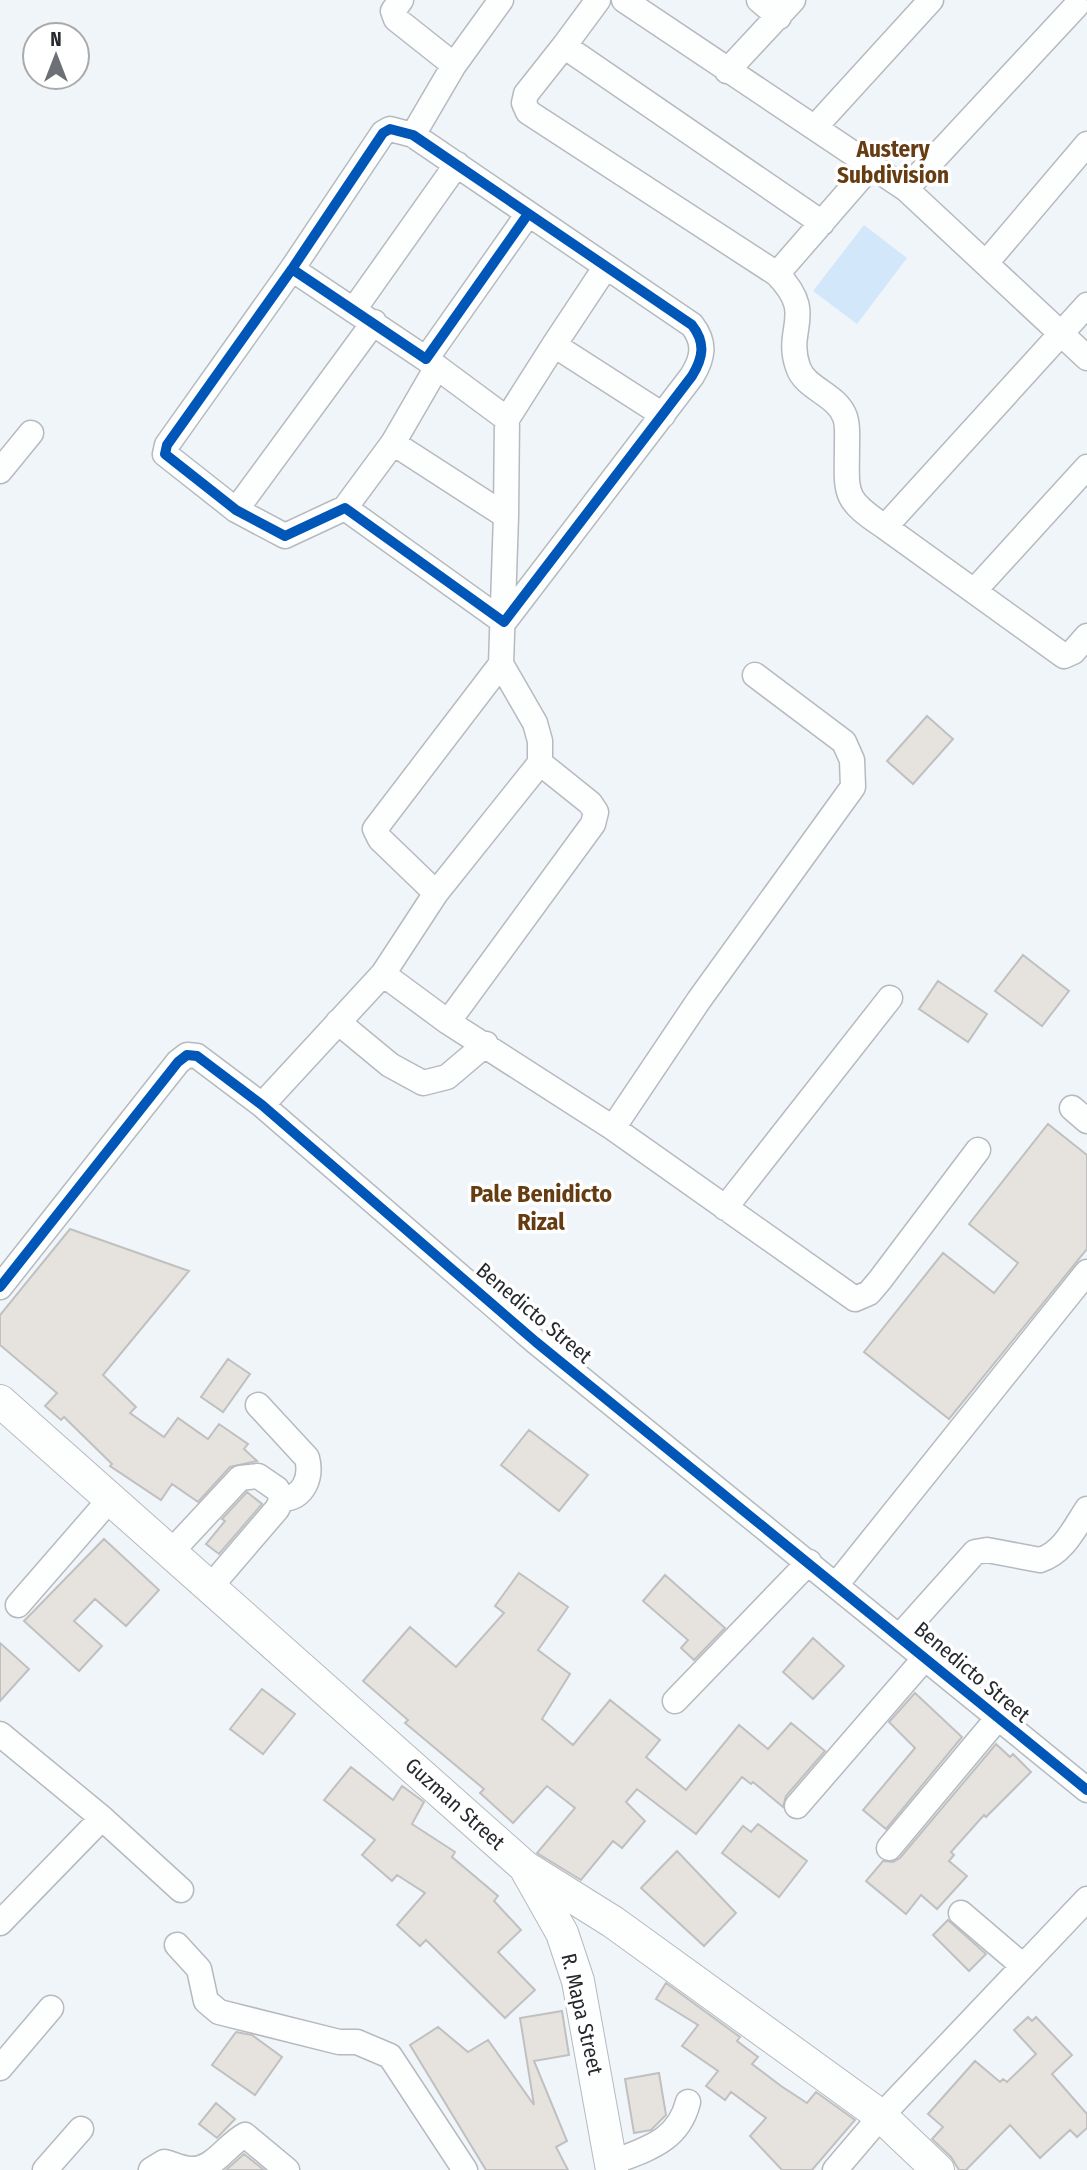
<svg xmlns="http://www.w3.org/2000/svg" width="1087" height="2170" viewBox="0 0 1087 2170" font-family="'Fira Sans Condensed',sans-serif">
  <rect width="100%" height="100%" fill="#f0f5fa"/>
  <path fill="#d2e8fa" d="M864 225 907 258 857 324 813 291Z"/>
  <path fill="#e6e2de" stroke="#c0c0c1" stroke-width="2" d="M927 716 953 739 913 784 887 761Z
    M1023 955 1069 991 1042 1026 995 991Z
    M938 981 987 1014 968 1042 919 1009Z
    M1048 1124 1087 1155V1249L949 1419 864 1352 943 1253 994 1293 1018 1263 969 1224Z
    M70 1229 189 1271 103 1375 136 1407 130 1413 164 1437 178 1418 208 1439 219 1424 248 1444 244 1449 257 1461 230 1467 198 1502 172 1484 161 1500 110 1466 112 1464 64 1417 61 1420 45 1406 57 1393 0 1345V1315Z
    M228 1359 250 1374 223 1412 201 1397Z
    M529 1430 588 1475 559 1511 501 1465Z
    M247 1492 262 1504 219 1554 206 1544 225 1521 222 1519Z
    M104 1539 159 1590 126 1626 95 1599 74 1621 102 1646 79 1671 24 1621Z
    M519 1573 568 1607 538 1650 570 1674 542 1719 573 1745 610 1700 660 1740 646 1757 686 1790 739 1725 768 1749 791 1723 825 1751 786 1796 783 1807 753 1782 751 1784 742 1777 696 1834 637 1789 626 1802 645 1821 622 1848 613 1841 581 1880 537 1853 575 1808 547 1786 513 1823 480 1793 484 1789 405 1723 408 1720 363 1681 410 1627 456 1667 504 1613 495 1606Z
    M665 1575 725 1628 694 1660 681 1648 688 1640 643 1601Z
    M813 1638 844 1666 813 1699 783 1672Z
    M0 1643 29 1669 0 1701Z
    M262 1689 295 1714 263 1754 230 1729Z
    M915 1693 962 1737 886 1829 863 1810 915 1748 889 1722Z
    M996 1744 1010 1757 1013 1754 1031 1772 986 1817 984 1815 951 1852 954 1855 949 1861 967 1876 937 1909 921 1895 906 1914 866 1881 883 1861 893 1862 900 1858Z
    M351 1767 393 1800 402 1786 424 1802 412 1824 455 1852 452 1857 498 1896 494 1901 521 1930 498 1952 535 1990 505 2018 426 1940 420 1946 397 1925 425 1893 397 1875 392 1881 362 1855 375 1840 324 1800Z
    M758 1824 807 1861 779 1897 722 1853 743 1826 751 1832Z
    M677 1851 736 1913 704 1946 641 1888Z
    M948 1920 986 1954 969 1971 933 1935Z
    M666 1983 740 2037 737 2041 758 2057 752 2064 781 2086 807 2103 816 2092 855 2120 812 2170H782L750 2136 766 2118 731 2092 725 2100 706 2086 718 2071 682 2046 698 2025 656 1999Z
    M562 2011 569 2055 534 2061 567 2141 556 2147 568 2170H486L410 2045 438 2027 468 2052 488 2040 534 2105 520 2018Z
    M1028 2017 1032 2021 1036 2017 1072 2055 1052 2074 1087 2114V2128L1077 2137 1070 2130 1040 2158 1010 2125 966 2170H959L951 2157 932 2139 943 2127 928 2114 975 2061 1000 2082 1003 2079 1007 2082 1036 2054 1014 2030Z
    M236 2032 252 2035 282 2057 255 2095 212 2065Z
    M659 2073 666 2115 651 2130 634 2133 625 2079Z
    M216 2103 235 2119 217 2138 199 2124Z
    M244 2154 264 2170H226Z"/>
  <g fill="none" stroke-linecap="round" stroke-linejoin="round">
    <g stroke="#b6babf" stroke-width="27">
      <path id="minor" d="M401 0 393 11 396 19 454 65 501 0
        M598 0 564 46 822 223
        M624 0 906 189 1087 358
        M759 0 779 17
        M564 46 526 94 524 103 528 112 777 274
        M727 71 793 0
        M816 126 931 0
        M413 135 454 65
        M870 167 777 274C817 315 784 328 798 367 805 389 837 394 845 417 848 425 847 435 847 443 847 494 841 498 885 527L1087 305
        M906 189 1076 6
        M986 263 1087 144
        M292 269 383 133 390 129 413 135 692 325C706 343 703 358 692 376L504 622 345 508 285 536 236 510 165 454 167 445 292 269 426 359 528 214
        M355 308 457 164
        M554 345 605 268
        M426 359 507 419 554 345 663 415
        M393 443 506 516 507 419
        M0 471 31 433
        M345 508 393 443 437 367
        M236 510 374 322
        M506 516 501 664 535 723 540 741V763L590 803 596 812 593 824 448 1022 613 1128 855 1299 869 1293 880 1280 978 1150
        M885 527 1064 656 1073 652 1087 636
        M974 591 1087 467
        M436 893 380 839 375 829 501 664
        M383 974 448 1022
        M338 1022 390 1065 423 1083 447 1077 486 1044
        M262 1105 383 974 436 893 540 763
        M1072 1108 1087 1121
        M613 1128 699 1000 853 787 852 760 844 742 755 675
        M725 1208 890 998
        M0 1287 178 1062 187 1055 197 1056 262 1105 536 1342 1087 1790
        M258 1405 307 1458C312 1477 304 1498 282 1499
        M172 1551 240 1478 258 1476 277 1489 282 1499 277 1509 211 1586
        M836 1585 1087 1272
        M18 1605 111 1498
        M899 1637 975 1552 987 1550 1040 1560C1063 1553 1074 1529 1087 1509
        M675 1701 809 1562
        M0 1734 102 1818 181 1890
        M797 1806 925 1658
        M889 1848 997 1719
        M961 1913 1023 1966
        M0 1923 102 1818
        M177 1945 199 1969 206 2001 219 2012 339 2042H357L390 2056 465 2170
        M0 2068 51 2008
        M611 2163C646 2149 678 2142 688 2102
        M45 2170 81 2129
        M151 2170 164 2162C173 2164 182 2169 191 2169 214 2170 226 2145 245 2135L287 2170
        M835 2170 881 2116 1087 1899"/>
    </g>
    <g stroke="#b6babf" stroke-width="34">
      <path id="major" d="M0 1401 525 1867 613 1922 881 2116 938 2170
        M527 1871 562 1933 578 1981 612 2170"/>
    </g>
    <use href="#minor" stroke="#fdfefe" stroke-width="24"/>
    <use href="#major" stroke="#fdfefe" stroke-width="32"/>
    <g stroke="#fff" stroke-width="15">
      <path id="cycleway" d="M292 269 383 133 390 129 413 135 692 325C706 343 703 358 692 376L504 622 345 508 285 536 236 510 165 454 167 445 292 269 426 359 528 214
        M0 1287 178 1062 187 1055 197 1056 262 1105 536 1342 1087 1790"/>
    </g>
    <use href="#cycleway" stroke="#0057b8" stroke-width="10"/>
  </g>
  <g text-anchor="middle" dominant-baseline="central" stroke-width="7" stroke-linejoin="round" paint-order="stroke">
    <g font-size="21" fill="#262a2e" stroke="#fff">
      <text transform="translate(534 1313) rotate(40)">Benedicto Street</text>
      <text transform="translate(972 1672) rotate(40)">Benedicto Street</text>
      <text transform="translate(455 1804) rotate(42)">Guzman Street</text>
      <text transform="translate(582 2014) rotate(77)">R. Mapa Street</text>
    </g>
    <g font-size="23" font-weight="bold" fill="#663c13" stroke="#fff">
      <text x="893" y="149">Austery<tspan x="893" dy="26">Subdivision</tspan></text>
    </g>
    <g font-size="24" font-weight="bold" fill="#663c13" stroke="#fff">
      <text x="541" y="1194">Pale Benidicto<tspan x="541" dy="28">Rizal</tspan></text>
    </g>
  </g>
  <g transform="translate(56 56)"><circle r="33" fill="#ffffff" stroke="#a8aaab" stroke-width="2"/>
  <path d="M0-5L12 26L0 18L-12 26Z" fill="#6d7175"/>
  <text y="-10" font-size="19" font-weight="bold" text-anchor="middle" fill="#262a2e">N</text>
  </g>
</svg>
